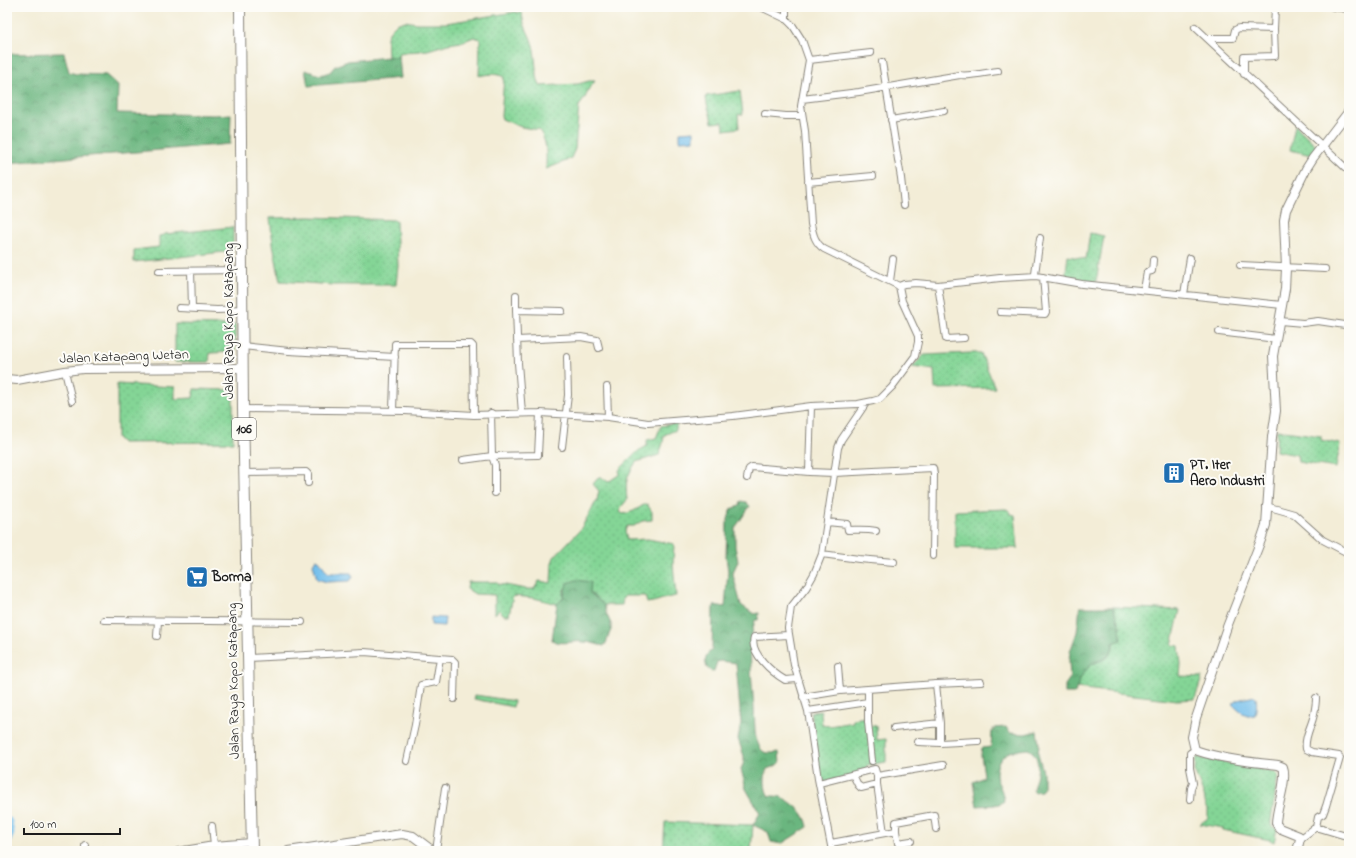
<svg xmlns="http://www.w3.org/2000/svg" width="1356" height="858" viewBox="0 0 1356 858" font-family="'Indie Flower',sans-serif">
  <defs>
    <pattern id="grass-dots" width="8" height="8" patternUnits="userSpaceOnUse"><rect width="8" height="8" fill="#84d596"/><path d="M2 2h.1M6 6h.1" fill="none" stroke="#71b681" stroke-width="1.8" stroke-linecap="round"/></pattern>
    <pattern id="forest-crowns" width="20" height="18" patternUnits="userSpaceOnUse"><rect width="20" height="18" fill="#6bb67f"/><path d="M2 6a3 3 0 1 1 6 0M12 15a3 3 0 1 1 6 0" fill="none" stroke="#579367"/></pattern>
    <pattern id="wetland-marsh" width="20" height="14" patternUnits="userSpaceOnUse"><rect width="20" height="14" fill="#84d596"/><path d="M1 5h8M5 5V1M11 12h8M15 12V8" fill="none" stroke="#71b681"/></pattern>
  </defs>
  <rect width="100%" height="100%" fill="#fdfcf7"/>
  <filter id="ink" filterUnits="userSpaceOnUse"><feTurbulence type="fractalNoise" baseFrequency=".025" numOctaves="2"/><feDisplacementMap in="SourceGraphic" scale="8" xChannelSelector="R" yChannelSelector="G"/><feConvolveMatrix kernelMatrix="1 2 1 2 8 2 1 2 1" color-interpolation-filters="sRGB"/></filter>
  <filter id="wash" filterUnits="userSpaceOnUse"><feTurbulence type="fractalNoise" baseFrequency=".012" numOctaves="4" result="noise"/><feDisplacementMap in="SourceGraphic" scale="16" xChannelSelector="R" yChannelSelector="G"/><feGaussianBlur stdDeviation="0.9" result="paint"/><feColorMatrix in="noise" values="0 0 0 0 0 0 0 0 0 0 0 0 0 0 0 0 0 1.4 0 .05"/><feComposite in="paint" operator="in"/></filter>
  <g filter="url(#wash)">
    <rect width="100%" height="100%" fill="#f3edd7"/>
    <path fill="url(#grass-dots)" stroke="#507859" d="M515 12 522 13C523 25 528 31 532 42 537 57 534 72 540 86L578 84 589 81H595L588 90 585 98 579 106 575 149 571 158 566 161 546 169C546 155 548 142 539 130L521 127 502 119 501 116 504 77C496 73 487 74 479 76L480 39 474 37 462 42 448 44 428 50 399 53V57H388L387 37 391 29 396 24 405 21 416 23H446Z
      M740 91 743 114 738 115 739 128 724 130 723 122 712 123C711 114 706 105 706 96Z
      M1295 125 1318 147 1311 155 1290 150Z
      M310 217 396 220 398 266 396 285H333L280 281 273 244 270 218Z
      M233 227V251L134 262V250L159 247V236L164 235 165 234Z
      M1090 233 1104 236 1096 282 1065 278 1068 256 1086 259Z
      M175 324 235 325V352L210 353 209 362H175Z
      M971 353H981L995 388 935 389 934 370 912 367 924 355Z
      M117 384 175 387V399L193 398 194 389 233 390V442L122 443 117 438Z
      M677 423 676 430 664 435 663 443 659 455 636 462C626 478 625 481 627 500L621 507 620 512 623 514C627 513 633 512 637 509 641 507 642 505 647 504L652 512V520L642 521 634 526H627L625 531 627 540 648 539 674 544 673 564 676 596C666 597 657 602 647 603L645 596H625L623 598 622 605H604L590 593 564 589 563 598 557 604 534 598 513 596 509 615H504L499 610 495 614V595L475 594 467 589 468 582H496L498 584C511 585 522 590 534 589L539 581 551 583 552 563 554 557 580 530 597 500 599 491 593 484 600 476 608 482 620 474 619 470 638 451 647 446V440L656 438 661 426Z
      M1277 430 1321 436V440L1340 444 1336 468 1298 462 1297 455 1276 451Z
      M1006 509 1010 511 1011 514 1015 515 1018 548H955V511Z
      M1113 607 1180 610 1172 645 1179 646 1181 664 1180 676 1202 677 1195 699 1177 700 1076 688 1082 675 1089 666 1108 657 1111 652 1120 627Z
      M821 711 822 725 829 726 853 722V719L867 717V725L876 726 877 740 886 739V762L867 765V773L821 783 811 712Z
      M1196 757 1275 772 1278 775 1271 820V826L1277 829 1274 842 1270 840 1223 830V828L1200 824 1208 818V808L1206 807 1204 796 1195 772Z
      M665 822 753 825 751 851H663Z"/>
    <path fill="url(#forest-crowns)" stroke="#44694e" d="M64 53 69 72 76 74 106 75 118 86 117 113 214 115 231 114 230 144 7 163V54Z
      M388 57H399L401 78 308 86 305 70 320 75 330 72 335 66 348 61Z
      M741 501 746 502 750 506 735 528V547L738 561 734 570 733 575 741 605 754 614 759 613 758 620H755C747 646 752 680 754 707 755 717 754 728 756 738 761 752 763 755 779 752L780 763 775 766 767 769C764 775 764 791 769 796 772 796 778 796 781 797 794 803 806 813 808 827L781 844 771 842 768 832 753 825 760 813 746 789 741 769 744 762V756L738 739 741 723 736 663 720 661 717 662 714 671H711L707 668C704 659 705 655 712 650L713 608 715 605 725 607 728 571 726 557 727 523 731 509 740 506Z
      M576 580 591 582 590 593 604 605 606 613 611 624V630C608 635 608 642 604 646 597 645 591 642 584 642 572 640 562 646 552 640L557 604 563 598 567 583Z
      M1080 607H1113L1120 627 1121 640 1114 643C1107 666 1101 655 1088 668 1081 675 1078 683 1075 693H1065V685L1070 678 1069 661 1070 652 1077 632Z
      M1006 727 1010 733 1025 734 1037 731 1039 744 1038 753 1043 772V789L1041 791 1034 792 1033 789C1037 774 1043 757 1028 749 1021 750 1011 750 1006 754 998 759 994 771 997 780 1000 787 1003 792 1004 801 997 807 986 805 977 806L973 782 982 778 984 775 981 755 982 748 991 747 992 732 994 728Z"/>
    <path fill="url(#wetland-marsh)" stroke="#507859" d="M475 695 514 701 513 707 474 699Z"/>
    <path fill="#72beeb" stroke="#476d84" d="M694 131V140L680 141V132Z
      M316 559 319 560 328 573H351L353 577 350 581 327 582 317 579 313 564Z
      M431 617 445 618 444 626 431 625Z
      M1255 696C1258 701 1256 709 1255 715 1245 717 1239 711 1232 704L1237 700Z"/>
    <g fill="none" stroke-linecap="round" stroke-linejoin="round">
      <path stroke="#72beeb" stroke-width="11" d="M7 822 9 833 7 837"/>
    </g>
  </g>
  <g filter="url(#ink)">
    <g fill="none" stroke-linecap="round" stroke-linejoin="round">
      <g stroke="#88847a" stroke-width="8">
        <path id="minor" d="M786 7V19
          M1333 7 1349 9
          M1195 27 1349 171
          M1207 38H1233L1235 30 1239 28 1274 29 1275 7
          M809 60 871 53
          M882 62 901 178 904 205
          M1244 74V57L1275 56 1274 29
          M802 99 859 92 960 75C967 77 989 72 998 71
          M765 114 786 116H802
          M891 120 944 111
          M808 182 873 176
          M1240 265 1325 269
          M159 271 243 270
          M191 271 192 308
          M1036 276 1035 274 1040 238
          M890 281 893 259
          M938 285 946 339 964 338
          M899 286 904 284 916 283 938 285 1000 278 1036 276 1082 284 1282 305
          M1144 290 1147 272 1152 271 1153 260
          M1184 294 1190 258
          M516 295V310
          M179 308 217 310 244 309
          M1000 312 1045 314 1046 312 1043 277
          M1280 321 1303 323 1318 321 1345 325
          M1219 332 1276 339
          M517 340 581 337 597 340 599 348
          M243 346 289 351 395 357
          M65 371 72 401
          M607 387 608 417
          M243 409 405 411 474 415 540 413 608 417 648 423 733 416 811 406 858 404 873 401 880 399 892 387 915 356 918 342V336L902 301 899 286 824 249C815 243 813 234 811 224L805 131 801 106 809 60 802 40 793 26 786 19 761 7
          M393 411 395 344H471L473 346 474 415
          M491 413 492 456 495 465V493
          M522 413 518 363 516 310 562 311
          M562 447 568 395 567 357
          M463 460 492 456 538 455 540 413
          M809 472 811 406
          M244 473 306 472 308 474V483
          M747 478 749 469 752 467 809 472 834 473 933 468 934 474 933 556
          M1266 506 1294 514 1323 540 1346 552 1349 551
          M827 522 847 524 848 530C858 530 866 529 876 531
          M822 554 859 559 894 562
          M104 620 302 622
          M789 635 754 637C749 653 773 673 785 680L797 679
          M157 636 158 621
          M247 658 364 652 452 659 455 662 454 699
          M838 666 840 691
          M936 684 981 682
          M868 689V722L872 761
          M803 697 840 691 936 684 940 723V743L978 741
          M808 711 868 702
          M894 728 940 723
          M918 742 940 743
          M407 761 415 725 421 685 436 682 440 658
          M853 775 858 785 861 788 877 784
          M819 783 875 769 877 776
          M1190 799 1191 788 1193 783 1190 768V753L1195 750
          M212 826 214 845
          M1316 827 1346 836
          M896 831V822L934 815 936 829
          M884 833 877 784V776L943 765
          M1300 839 1316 827 1318 817 1323 814 1326 806 1340 758 1339 756 1312 752 1306 749C1304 736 1312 726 1314 714 1315 709 1316 703 1316 698
          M831 843 896 831 898 843 911 841
          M85 845V851
          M178 851 214 845 252 842
          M436 851 445 788
          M832 851 818 779 808 711 794 665 788 628 791 607 806 588 814 574 822 554 838 448 841 440 866 403"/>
      </g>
      <g stroke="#88847a" stroke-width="10">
        <path id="tertiary" d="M7 379 17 380 65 371 83 369 243 368
          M288 851 402 834 413 836 433 851
          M1297 851 1300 839 1299 836 1279 828 1276 823C1276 809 1288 779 1283 767L1278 765C1251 762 1221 759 1195 750L1192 737 1196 718 1227 627 1261 540 1266 525 1272 437 1276 411 1273 356 1285 289 1286 268 1284 220 1286 210 1306 169 1313 158 1349 111"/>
      </g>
      <g stroke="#88847a" stroke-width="12">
        <path id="primary" d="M240 7 243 409 252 851"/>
      </g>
      <use href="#minor" stroke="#fff" stroke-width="6"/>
      <use href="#tertiary" stroke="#fff" stroke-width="8"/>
      <use href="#primary" stroke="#fff" stroke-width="10"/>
    </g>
  </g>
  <defs>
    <g id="building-square" transform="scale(1.15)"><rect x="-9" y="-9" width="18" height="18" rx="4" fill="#1f6fb2" stroke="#fdfcf7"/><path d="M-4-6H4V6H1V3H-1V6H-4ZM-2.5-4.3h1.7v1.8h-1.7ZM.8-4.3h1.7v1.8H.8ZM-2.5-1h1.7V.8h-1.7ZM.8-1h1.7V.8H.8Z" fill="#fff"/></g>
    <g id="supermarket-square" transform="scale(1.15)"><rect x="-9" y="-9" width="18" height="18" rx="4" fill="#1f6fb2" stroke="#fdfcf7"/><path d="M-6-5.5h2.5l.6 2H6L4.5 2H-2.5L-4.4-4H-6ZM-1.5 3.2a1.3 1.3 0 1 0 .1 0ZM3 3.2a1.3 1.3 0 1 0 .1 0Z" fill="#fff"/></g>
  </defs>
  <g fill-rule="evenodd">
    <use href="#building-square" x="1174" y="473"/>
    <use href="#supermarket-square" x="197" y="577"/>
  </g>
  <g text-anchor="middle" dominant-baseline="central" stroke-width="4" stroke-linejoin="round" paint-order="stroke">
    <rect fill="#fdfcf7" stroke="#605f5e" stroke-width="1" x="232" y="418" width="24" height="22" rx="3"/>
    <g font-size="13" font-weight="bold" fill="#1c1c1c">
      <text x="244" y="429">106</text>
    </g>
    <g font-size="14" fill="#1c1c1c" stroke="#fdfcf7">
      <text transform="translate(229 321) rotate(-90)">Jalan Raya Kopo Katapang</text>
      <text transform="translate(124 357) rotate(-2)">Jalan Katapang Wetan</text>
      <text transform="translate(234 681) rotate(-91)">Jalan Raya Kopo Katapang</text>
    </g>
    <g font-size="14" font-weight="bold" fill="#1c1c1c" stroke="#fdfcf7" text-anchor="start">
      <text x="1190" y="465">PT. Iter<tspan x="1190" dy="16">Aero Industri</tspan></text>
      <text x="212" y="577">Borma</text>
    </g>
  </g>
  <rect width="1356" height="858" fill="none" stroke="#fdfcf7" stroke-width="24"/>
  <path d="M24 828v6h96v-6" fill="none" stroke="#1c1c1c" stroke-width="2"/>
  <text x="30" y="828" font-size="12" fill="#1c1c1c" stroke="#fdfcf7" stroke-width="3" paint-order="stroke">100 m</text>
</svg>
